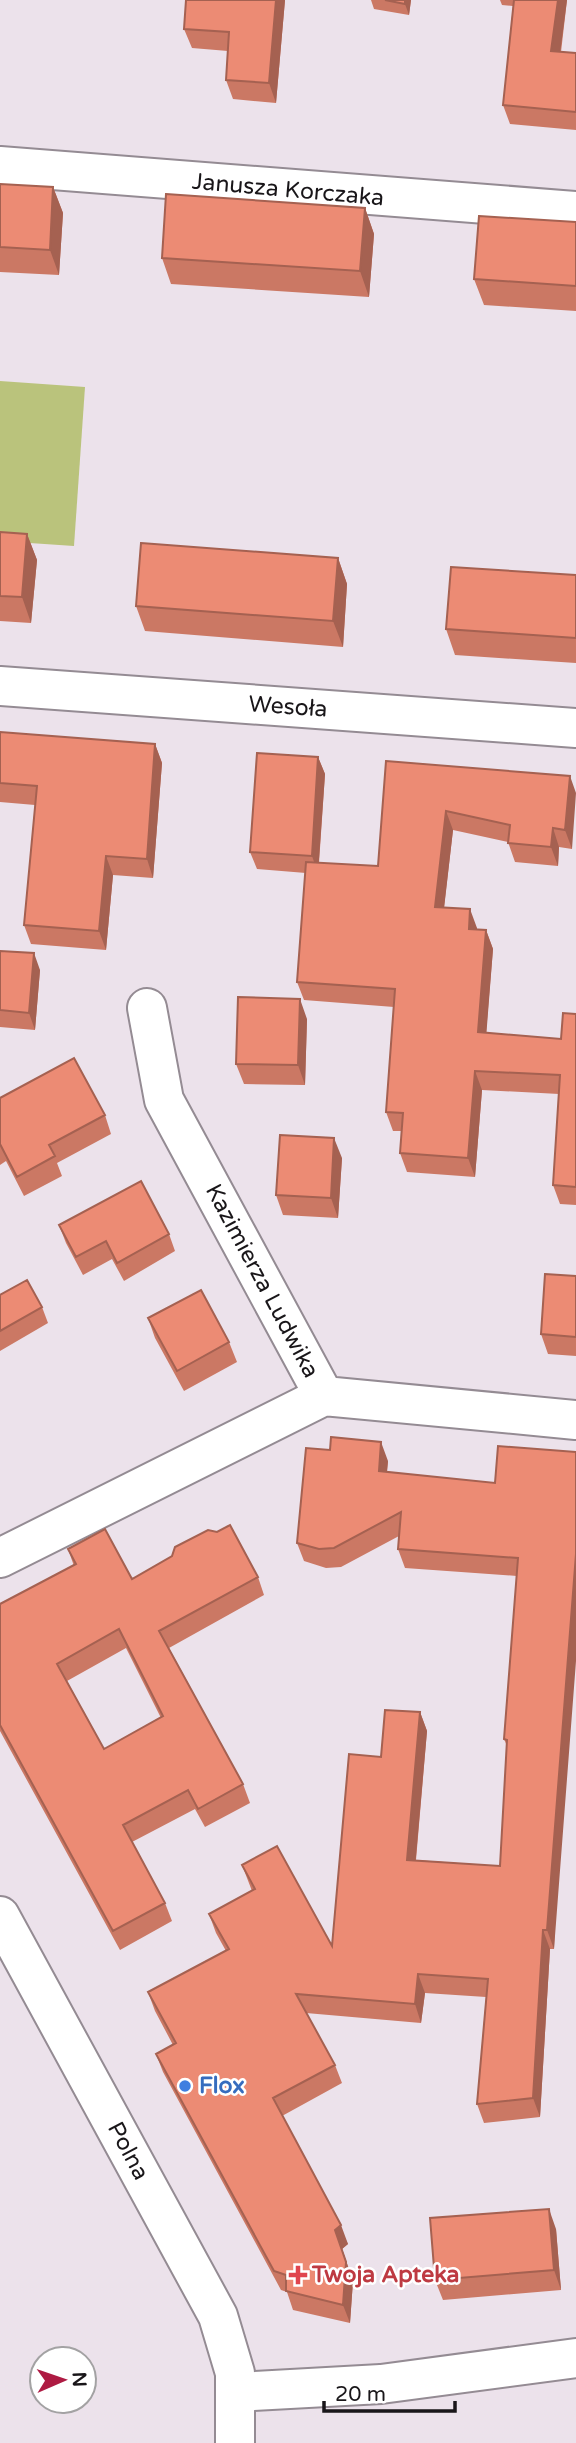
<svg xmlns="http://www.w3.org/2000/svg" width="576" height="2443" viewBox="0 0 576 2443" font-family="'Varela Round',sans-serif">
  <rect width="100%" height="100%" fill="#ece2eb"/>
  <path fill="#bac37c" d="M0 381 85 387 74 546 0 541Z"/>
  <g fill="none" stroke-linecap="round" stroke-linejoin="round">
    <g stroke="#948b93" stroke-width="42">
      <path id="minor" d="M0 166 576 211
        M0 686 576 728
        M147 1008 164 1100 324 1396
        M324 1396 576 1420
        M0 1558 324 1396
        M237 2392 381 2384 576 2358"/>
    </g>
    <g stroke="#948b93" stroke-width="42">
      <path id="tertiary" d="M0 1916 218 2316 235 2373V2443"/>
    </g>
    <use href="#minor" stroke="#fff" stroke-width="38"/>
    <use href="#tertiary" stroke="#fff" stroke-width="38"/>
  </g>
  <path fill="#cb7864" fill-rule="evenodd" d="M285 0 276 103 233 99 226 80 228 51 192 48 184 29Z
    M371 0H411L409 15 374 9Z
    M500 0H567L561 52 576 53V130L510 124 503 105 513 6 502 5Z
    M0 184 53 187 63 213 59 275 0 272Z
    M365 208 374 234 369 297 171 284 162 258Z
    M576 222V311L484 305 474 279Z
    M0 532 27 534 37 560 31 623 0 621Z
    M338 558 347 584 343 647 145 631 136 606Z
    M576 575V663L455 655 446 629Z
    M0 732 155 744 162 763 153 878 113 875 106 950 31 944 24 925 35 805 0 802Z
    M318 757 325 774 319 863 378 866 386 761 570 776 572 849 559 847 558 866 515 862 508 842 453 830 444 907 477 928V929L486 930 493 949 486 1033 561 1039 576 1014V1205L560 1204 553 1185 559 1094 482 1090 475 1177 407 1172 400 1153 402 1131H393L386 1112 394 1007 304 1000 297 982 306 873 257 869 250 852Z
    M0 951 40 970 35 1030 0 1027Z
    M307 1019 305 1085 244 1084 236 1064Z
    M0 1098 105 1115 111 1134 57 1163 62 1176 24 1196 6 1161 0 1165Z
    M342 1158 338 1218 283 1215 276 1195Z
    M59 1225 169 1234 175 1251 124 1281 112 1259 83 1275 66 1243Z
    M576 1276V1356L548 1354 541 1334Z
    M0 1295 42 1307 48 1323 0 1351Z
    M148 1318 229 1342 237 1362 184 1391 155 1338Z
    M576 1452 554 1949H550L540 2117 484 2123 477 2104 486 1997 425 1993 421 2023 306 2013 335 2065 342 2083 282 2116 348 2244 342 2249 353 2281 350 2323 293 2310 287 2292 281 2290 163 2072 156 2054 173 2045 155 2011 148 1992 226 1951 216 1933 209 1914 252 1891 242 1865 332 1946 381 1757 420 1712 427 1731 416 1860 500 1866 507 1746 504 1739 517 1576 405 1568 398 1549 399 1536 341 1567 326 1568 304 1561 297 1543 388 1461 387 1472 495 1483Z
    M68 1549 132 1579 258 1577 264 1595 169 1648 243 1784 250 1803 205 1827 195 1809 132 1842 165 1903 172 1921 120 1950 0 1731V1604L74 1566ZM126 1648 161 1718 104 1749 67 1681Z
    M556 2229 561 2290 443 2300 435 2280Z"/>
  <path fill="#a56151" d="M276 0H285L276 103 269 83Z
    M405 0H411L409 15 405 4Z
    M558 0H567L558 69 551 51Z
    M53 187 63 213 59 275 50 250Z
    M365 208 374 234 369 297 360 271Z
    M27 534 37 560 31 623 22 597Z
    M338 558 347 584 343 647 333 621Z
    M155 744 162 763 153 878 147 859Z
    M318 757 325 774 318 873 312 856Z
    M570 776 576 793 572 849 565 830Z
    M446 811 453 830 442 926 435 907Z
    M553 828 559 847 558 866 551 847Z
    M106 856 113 875 106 950 99 931Z
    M470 909 477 928 476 948 469 929Z
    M486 930 493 949 485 1051 478 1032Z
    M34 953 40 970 35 1030 29 1013Z
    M300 999 307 1019 305 1085 298 1065Z
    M475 1071 482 1090 475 1177 468 1158Z
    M334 1138 342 1158 338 1218 331 1198Z
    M381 1442 388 1461 385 1490 379 1471Z
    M576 1554V1661L554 1949 547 1930Z
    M420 1712 427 1731 414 1879 407 1860Z
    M543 1930 550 1949 540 2117 533 2098Z
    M418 1974 425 1993 421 2023 415 2004Z
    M549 2209 556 2229 561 2290 554 2270Z
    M341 2225 348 2244 342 2249 353 2281 350 2323 343 2305 335 2230Z"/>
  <path fill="#ec8b74" stroke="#a56151" stroke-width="2" fill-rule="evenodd" d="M186 0H276L269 83 226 80 229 32 184 29Z
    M385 0H405V4Z
    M514 0H558L551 51 576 53V112L503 105Z
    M0 184 53 187 50 250 0 247Z
    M166 194 365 208 360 271 162 258Z
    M479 216 576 222V286L474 279Z
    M0 532 27 534 22 597 0 596Z
    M141 543 338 558 333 621 136 606Z
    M451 567 576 575V638L446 629Z
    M0 732 155 744 147 859 106 856 99 931 24 925 37 786 0 783Z
    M257 753 318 757 312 856 250 852Z
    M386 761 570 776 565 830 553 828 551 847 508 843 510 825 446 811 435 907 470 909 469 929 486 930 478 1032 561 1039 563 1013 576 1014V1187L553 1185 560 1075 475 1071 468 1158 400 1153 403 1113 386 1112 395 989 297 982 306 862 378 866Z
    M0 951 34 953 29 1013 0 1010Z
    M238 997 300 999 298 1065 236 1064Z
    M74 1058 105 1115 49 1145 55 1156 17 1177 0 1144V1098Z
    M280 1135 334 1138 331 1198 276 1195Z
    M141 1181 169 1234 117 1263 106 1241 76 1257 59 1225Z
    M545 1274 576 1276V1337L541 1334Z
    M27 1280 42 1307 0 1331V1295Z
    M201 1290 229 1342 177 1371 148 1318Z
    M331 1437 381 1442 379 1471 495 1483 498 1446 576 1452V1554L547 1930H543L533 2098 477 2104 488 1979 418 1974 415 2004 296 1994 335 2065 273 2098 341 2225 335 2230 346 2262 343 2305 286 2291V2275L274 2271 156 2054 176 2043 148 1992 229 1949 209 1914 255 1889 242 1865 277 1846 332 1946 349 1754 381 1757 385 1710 420 1712 407 1860 500 1866 507 1740 504 1739 518 1558 398 1549 401 1512 334 1548 319 1549 297 1543 306 1448 330 1450Z
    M230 1525 258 1577 159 1631 243 1784 198 1809 188 1790 123 1825 165 1903 113 1931 0 1725V1604L76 1564 68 1549 105 1529 132 1579 172 1556 175 1547 208 1530 217 1532ZM119 1629 163 1716 104 1749 57 1664Z
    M549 2209 554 2270 435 2280 430 2218Z"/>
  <circle fill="#3f7fe0" stroke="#fff" stroke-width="2.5" cx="185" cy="2086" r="7"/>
  <path fill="#e0444e" stroke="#fff" stroke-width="2.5" d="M294.5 2264.5h7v7h7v7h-7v7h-7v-7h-7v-7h7z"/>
  <g text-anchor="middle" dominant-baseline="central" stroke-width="5" stroke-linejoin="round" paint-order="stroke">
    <g font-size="23" fill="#191619" stroke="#fff">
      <text transform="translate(288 190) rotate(5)">Janusza Korczaka</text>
      <text transform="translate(288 707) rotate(4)">Wesoła</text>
      <text transform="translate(262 1281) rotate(62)">Kazimierza Ludwika</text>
      <text transform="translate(128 2151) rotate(62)">Polna</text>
    </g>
    <g font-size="23" font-weight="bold" fill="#366cbe" stroke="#fff" text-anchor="start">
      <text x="199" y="2086">Flox</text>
    </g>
    <g font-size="23" font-weight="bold" fill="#be3a42" stroke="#fff" text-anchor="start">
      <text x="312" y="2275">Twoja Apteka</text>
    </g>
  </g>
  <g transform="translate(63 2380) rotate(88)"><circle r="33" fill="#ffffff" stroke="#a3a2a3" stroke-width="2"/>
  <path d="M0-5L12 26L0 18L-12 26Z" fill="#ae1b43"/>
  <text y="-10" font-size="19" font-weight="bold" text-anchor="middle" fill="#191619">N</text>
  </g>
  <path d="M324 2401v10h131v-10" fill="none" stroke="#191619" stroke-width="3.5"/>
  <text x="335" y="2401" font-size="21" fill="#191619" stroke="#ffffff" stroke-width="5" paint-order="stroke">20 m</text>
</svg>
